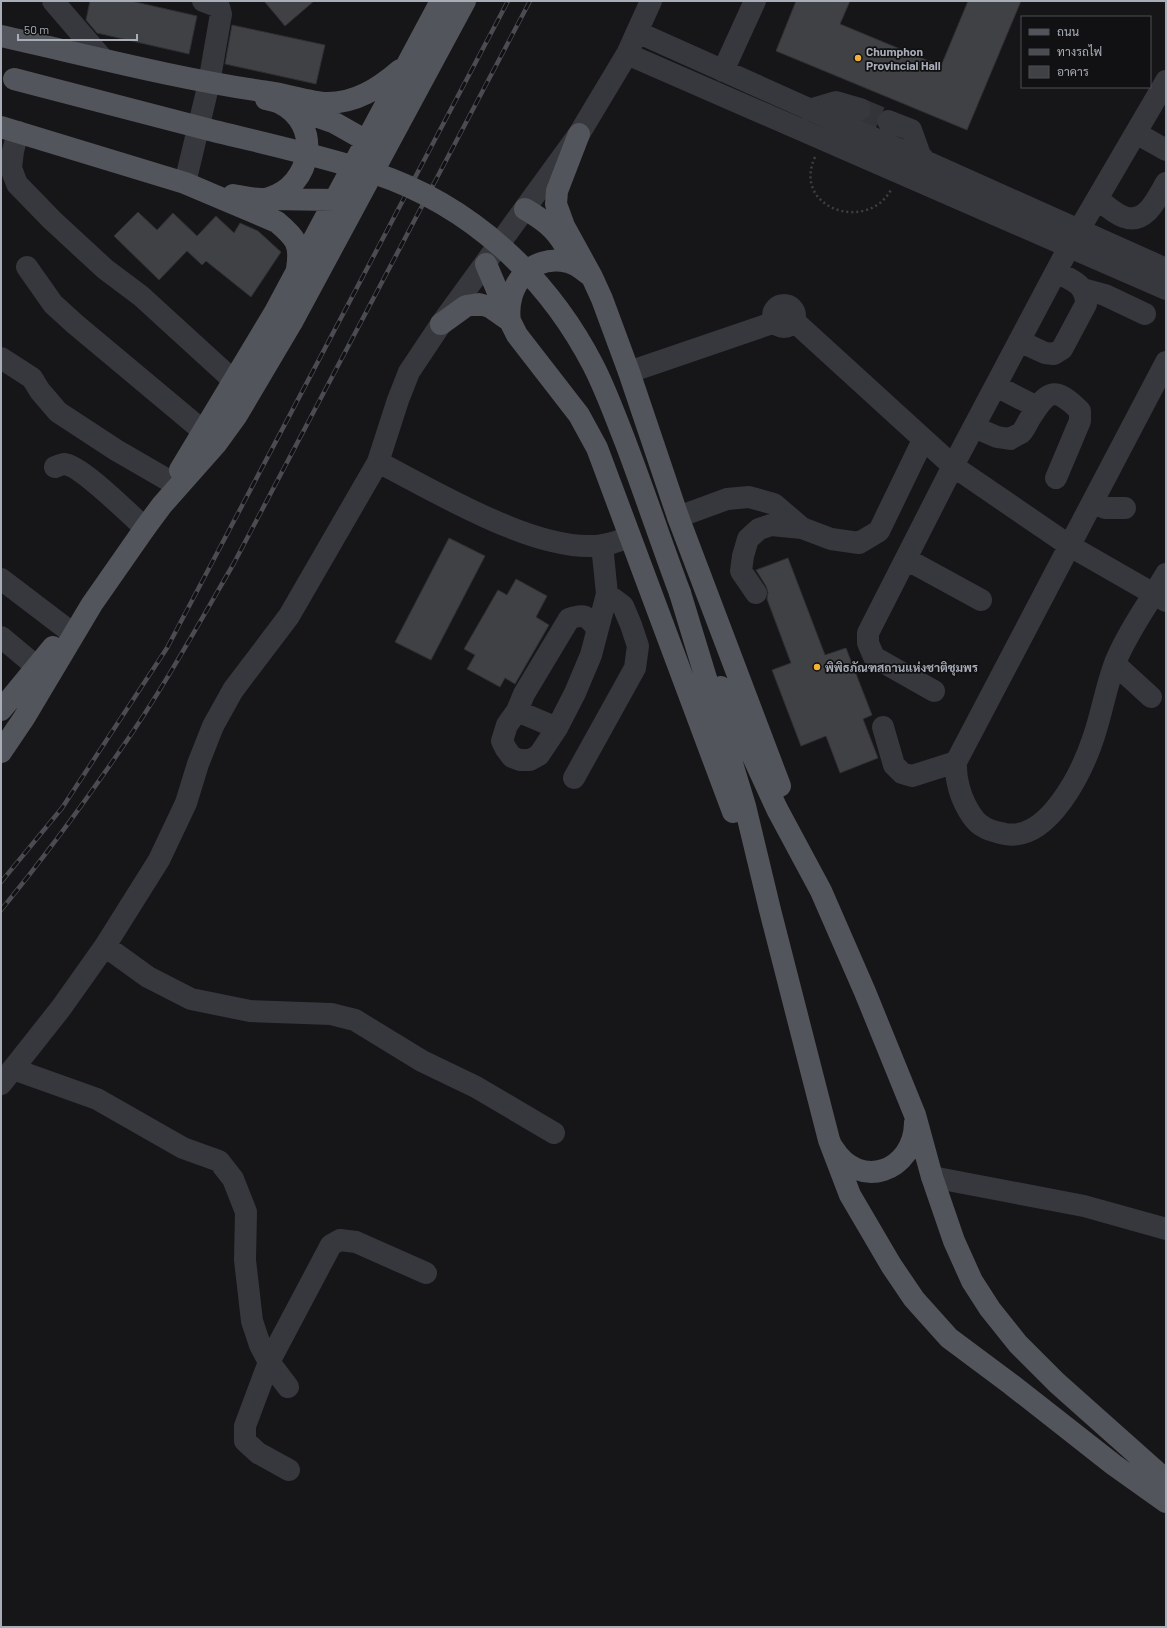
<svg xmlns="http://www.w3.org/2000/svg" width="1167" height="1628" viewBox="0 0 1167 1628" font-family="Barlow,Sarabun,sans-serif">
  <rect width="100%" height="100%" fill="#161618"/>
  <path fill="#404145" stroke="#303034" d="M90 1H131L197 16 189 54 97 33 86 20Z
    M264 1H314L285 26Z
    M796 1H850L840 24 941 66 968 1H1021L967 130 776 51Z
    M232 25 325 45 316 84 225 64Z
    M138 212 157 230 173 213 197 236 216 216 234 233 240 223 258 231 281 252 251 297 206 261 202 265 187 251 159 280 114 236Z
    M449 538 485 556 431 660 395 642Z
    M788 558 825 655 846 648 872 715 863 719 878 758 840 773 826 736 801 746 772 670 791 663 767 599 768 592 766 586 756 570Z
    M516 579 547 596 536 617 549 625 515 684 505 678 500 687 467 669 475 655 464 649 498 590 507 595Z"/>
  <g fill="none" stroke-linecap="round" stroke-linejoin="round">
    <path stroke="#333438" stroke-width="22" stroke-dasharray="22 11" stroke-linecap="butt" d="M860 109 888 121"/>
    <path stroke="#3d3f44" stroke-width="2.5" stroke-dasharray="2 3" stroke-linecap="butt" d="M815 157C791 209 869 234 892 188"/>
    <path stroke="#37383d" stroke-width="22" d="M53 1 102 58
      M637 32 1166 269
      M627 54 1166 289
      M723 71 755 1
      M809 110 836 102 860 109
      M888 121 911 130 920 155 927 163 925 168
      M18 132 13 151 11 168 17 184 52 220 105 269 141 296 234 381
      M1136 133 1166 150
      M185 183 209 83 221 14 219 7 203 1
      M1098 199C1105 205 1115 214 1124 217 1146 225 1157 198 1166 183
      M27 267 53 304 75 324 203 431
      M1083 289 1105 295 1145 314
      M773 316a11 11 0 1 1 22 0a11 11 0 1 1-22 0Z
      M794 321 953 466 1070 546 1166 601
      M1019 341 1045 353 1054 354 1062 349 1086 304C1086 284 1072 280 1056 272
      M1 358 32 378 40 391 58 412 116 450 173 483
      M1166 362 956 762C955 780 961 800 972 816 980 828 991 831 1005 834 1049 842 1083 770 1094 736 1102 712 1106 687 1115 663 1128 631 1149 603 1166 574
      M629 372 775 322
      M996 386 1037 407
      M974 427 997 437 1010 439C1013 437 1017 435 1021 433 1024 430 1027 424 1029 420 1046 393 1053 383 1080 411V421L1056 478
      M378 462C435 491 539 555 603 545 612 544 621 540 629 537
      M55 467C58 466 62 464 64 464 81 465 130 515 145 528
      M1093 502 1105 508H1125
      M678 517 727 499 749 497 774 504 802 528 831 539 859 543 879 531 923 440
      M906 559 981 600
      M1 579 68 630
      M756 593 741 571 743 556 748 539 759 529 771 525 802 528
      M597 628C587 616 584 613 569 619L524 694 517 711 507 725 502 741 506 749 512 757 520 760H530L539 755 557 728 575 693 591 655 607 594 602 545
      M1 637 37 667
      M1115 664 1151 697
      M934 691 874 657 868 643V633L953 466 1069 247 1166 81
      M517 711 557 728
      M883 727 894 765 902 773 912 776 956 762
      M574 778 635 668 638 646 631 625 623 606 607 594
      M105 946 148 977 191 999 250 1011 331 1014 355 1020 422 1061 476 1087 554 1133
      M13 1069 97 1099 183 1148 219 1161 233 1179 246 1212 245 1260 252 1321 260 1345 269 1362 288 1387
      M1 1084 61 1008 105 946 159 860 186 803 198 764 213 726 233 690 289 616 378 462 398 400 409 372 441 324 579 134 627 54 651 1
      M932 1177 1084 1206 1166 1229
      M289 1470 258 1453 245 1441V1426L269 1362 331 1245 340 1240 356 1242 426 1273"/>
    <path stroke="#53555c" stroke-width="22" d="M1 36C90 56 178 79 268 92 285 94 312 103 327 103 356 103 379 88 400 70
      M293 108 333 122 379 148
      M1 127 185 183 277 222C296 238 301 244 297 269
      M579 134 557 191 556 204 564 226 592 277 602 299 629 372 678 517 780 786
      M233 195C244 197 259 201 269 198 312 186 323 124 280 103 276 101 270 100 266 99
      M269 199 335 200 346 204
      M525 209C542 219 555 228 565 246
      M486 264 497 290 508 309
      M510 321C505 287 530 253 568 262 577 264 584 271 591 276
      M441 324 466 306 479 304 490 307 510 321 517 335 579 415 597 448 733 812
      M180 470 275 312 441 1
      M680 593 745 806 770 910 829 1140 850 1195 891 1265 914 1299 949 1338 1012 1385 1114 1465 1166 1502
      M721 687 777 809 821 891 865 992 915 1115 932 1177 954 1241 972 1281 990 1309 1018 1344 1057 1383 1166 1480
      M1 710 53 647
      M1 752 24 718 92 604 145 528 162 505 216 444 237 415 292 322 465 1
      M833 1148C859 1191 914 1172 915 1123"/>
    <g stroke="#4a4c52" stroke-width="4.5">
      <path id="rail" d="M1 882 62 808 167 648 508 1
        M1 910C43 859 82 806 119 752 161 692 197 627 234 563L530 1"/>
    </g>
    <use href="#rail" stroke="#111113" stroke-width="3" stroke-dasharray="9" stroke-linecap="butt"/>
    <path stroke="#53555c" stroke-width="22" d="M14 79C81 97 148 114 214 131 268 144 322 156 374 173 470 205 547 276 593 365 606 390 615 416 625 441 644 491 661 542 680 593"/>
  </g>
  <g fill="#f2b134" stroke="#111113" stroke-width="1.5">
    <circle cx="858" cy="58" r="4"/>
    <circle cx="817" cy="667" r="4"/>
  </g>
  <g text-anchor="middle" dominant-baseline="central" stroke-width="3.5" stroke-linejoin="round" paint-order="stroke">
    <g font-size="12" font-weight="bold" fill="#a8adb8" stroke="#111113" text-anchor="start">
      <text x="866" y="51">Chumphon<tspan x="866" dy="14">Provincial Hall</tspan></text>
      <text x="825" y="667">พิพิธภัณฑสถานแห่งชาติชุมพร</text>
    </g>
  </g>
  <rect width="1167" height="1628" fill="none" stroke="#a8adb8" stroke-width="4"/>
  <rect x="1021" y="16" width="130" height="72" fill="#111113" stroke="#4d4f55"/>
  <rect x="1029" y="29" width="20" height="6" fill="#53555c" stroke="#4d4f55"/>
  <text x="1057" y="36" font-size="12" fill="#a8adb8">ถนน</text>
  <rect x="1029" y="49" width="20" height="6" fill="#4a4c52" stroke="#4d4f55"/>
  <text x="1057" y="56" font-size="12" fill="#a8adb8">ทางรถไฟ</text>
  <rect x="1029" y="66" width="20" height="12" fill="#404145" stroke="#4d4f55"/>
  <text x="1057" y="76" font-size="12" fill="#a8adb8">อาคาร</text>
  <path d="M18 34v6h119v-6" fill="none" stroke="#a8adb8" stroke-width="2"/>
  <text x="24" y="34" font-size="12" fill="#a8adb8" stroke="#111113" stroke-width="3" paint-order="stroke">50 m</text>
</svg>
